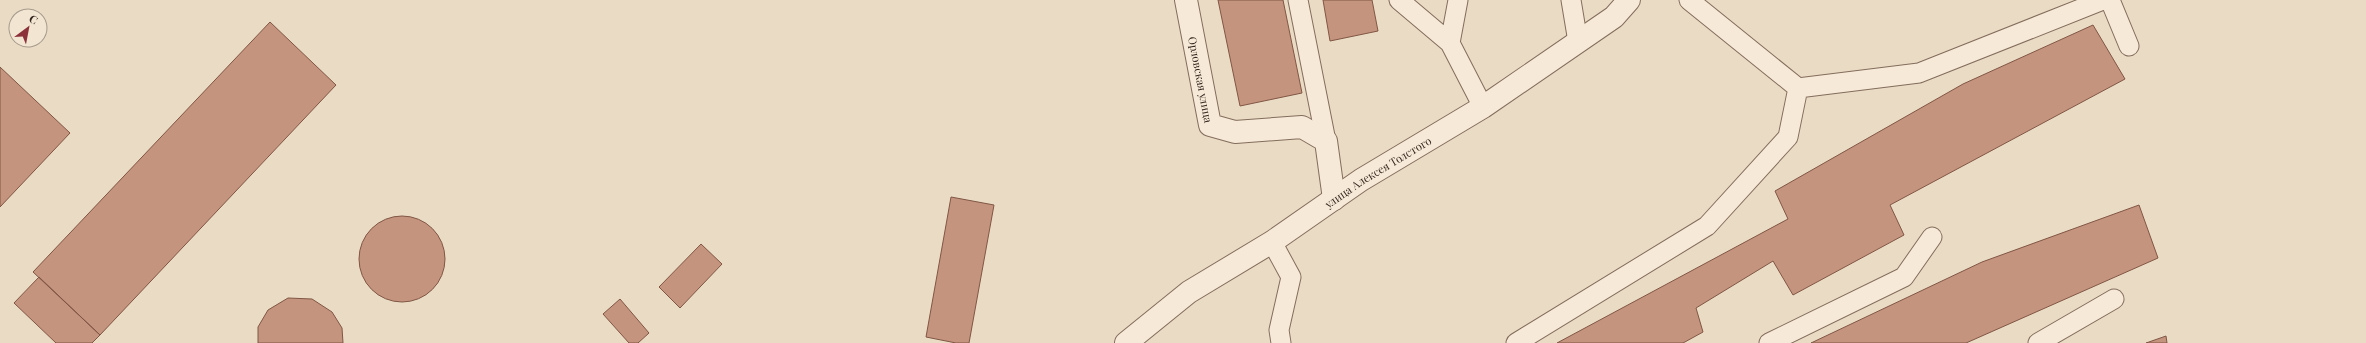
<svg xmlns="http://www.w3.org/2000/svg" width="2366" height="343" viewBox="0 0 2366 343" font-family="'Playfair Display',serif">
  <rect width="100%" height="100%" fill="#eadbc5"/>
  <path fill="#c5947e" stroke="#805644" d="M1218 0H1283L1302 93 1240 106Z
    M1323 0H1372L1378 31 1330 41Z
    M270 22 336 85 100 335 33 272Z
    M2093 25 2125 79 1890 205 1904 235 1793 295 1773 261 1696 308 1703 332 1683 343H1557L1788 219 1775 191 1963 84Z
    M0 67 70 133 0 207Z
    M951 197 994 205 969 343H956L926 337Z
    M2139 205 2158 258 1966 343H1811L1982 262Z
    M359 259a43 43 0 1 1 86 0a43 43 0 1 1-86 0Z
    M701 244 722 264 680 308 659 287Z
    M39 277 100 335 92 343H56L14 303Z
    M288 298 312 299 332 312 342 328 343 343H258V327L268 310Z
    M620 299 649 333 638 343H629L603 314Z
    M2166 336 2167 343H2146Z"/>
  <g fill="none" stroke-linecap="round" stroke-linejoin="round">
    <g stroke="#836d5c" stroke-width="21">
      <path id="service" d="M1298 0 1326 141
        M1399 0 1450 43
        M1458 0 1450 43 1483 107
        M1571 0 1578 42
        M1689 0 1798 88 1919 73 2103 0
        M2110 0 2129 46
        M1272 242 1291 277 1279 330 1281 343
        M1516 343 1707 226 1788 137 1798 88
        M1769 343 1904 277 1932 237
        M2038 343 2114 299"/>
    </g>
    <g stroke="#836d5c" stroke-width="24">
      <g id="minor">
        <path id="s1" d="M1186 0 1210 125 1235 132 1302 127 1326 141 1334 199"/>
      </g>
    </g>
    <g stroke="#836d5c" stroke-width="24">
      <g id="tertiary">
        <path id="s2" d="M1126 343 1189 292 1272 242 1361 180 1483 107 1614 17 1629 0"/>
      </g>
    </g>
    <use href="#service" stroke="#f6e9d7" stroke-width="19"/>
    <use href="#minor" stroke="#f6e9d7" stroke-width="22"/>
    <use href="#tertiary" stroke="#f6e9d7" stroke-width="22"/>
  </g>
  <g text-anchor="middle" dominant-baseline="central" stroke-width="3" stroke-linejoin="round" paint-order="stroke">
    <g font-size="11" fill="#35271f" stroke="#f2e6d3">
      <text stroke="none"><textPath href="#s1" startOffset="81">Орловская улица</textPath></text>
      <text stroke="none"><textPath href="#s2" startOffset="305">улица Алексея Толстого</textPath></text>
    </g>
  </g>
  <g transform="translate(28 28) rotate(32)"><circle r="19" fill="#f2e6d3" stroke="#a69a8b"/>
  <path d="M0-3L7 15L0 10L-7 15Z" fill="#8d323b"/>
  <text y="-6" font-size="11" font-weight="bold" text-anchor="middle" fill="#35271f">С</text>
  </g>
</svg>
